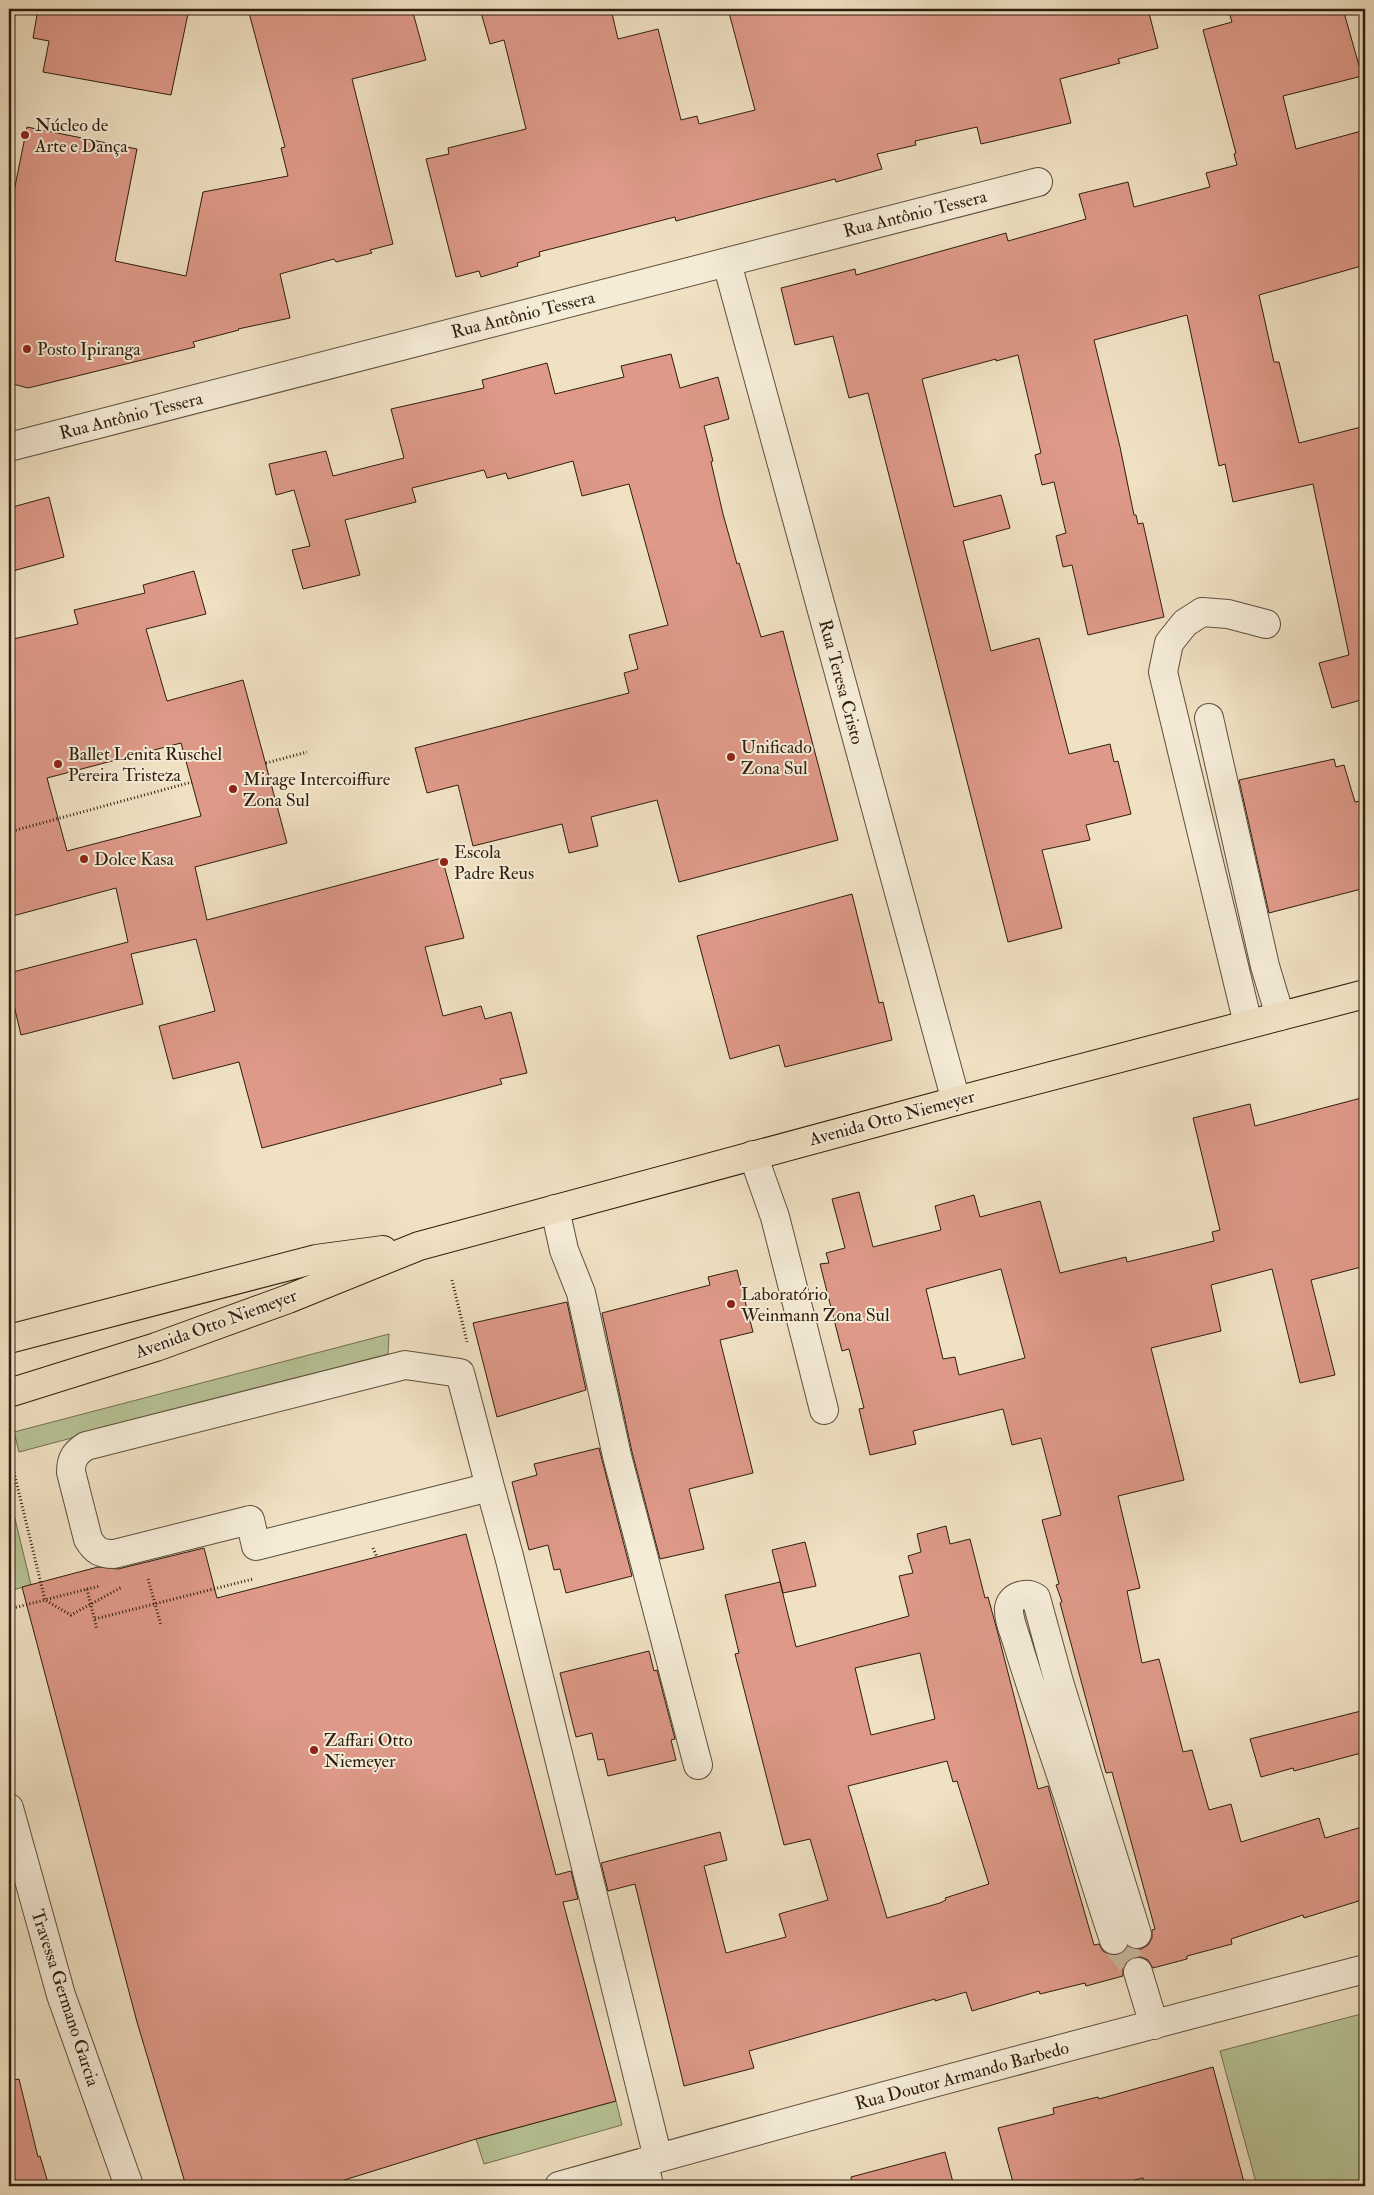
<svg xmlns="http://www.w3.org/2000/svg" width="1374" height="2195" viewBox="0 0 1374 2195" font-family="'IM FELL Double Pica',serif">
  <rect width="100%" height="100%" fill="#f0e1c3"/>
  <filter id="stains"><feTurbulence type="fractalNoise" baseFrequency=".004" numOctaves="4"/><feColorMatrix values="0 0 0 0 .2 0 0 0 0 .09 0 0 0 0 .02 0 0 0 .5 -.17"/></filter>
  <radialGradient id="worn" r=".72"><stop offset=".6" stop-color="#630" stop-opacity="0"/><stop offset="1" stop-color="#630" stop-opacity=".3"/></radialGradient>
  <path fill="#b7c395" stroke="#727052" d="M389 1334 388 1354 19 1452 14 1432Z
    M9 1494 31 1585 9 1591Z
    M1365 2013V2186H1257L1220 2051Z
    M616 2101 622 2125 484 2164 476 2139Z"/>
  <path fill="#de9988" stroke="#2e1d0e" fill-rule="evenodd" d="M38 9H189L171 95 43 72 49 41 33 38Z
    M248 9H412L426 60 352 79 393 244 370 250 372 253 336 262 334 259 280 274 290 318 238 329 239 330 193 342 195 347 28 388 9 383V216L27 127 137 149 115 261 186 276 203 192 288 176 281 148 285 147Z
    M480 9H611L618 39 658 29 681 120 697 116 699 124 755 110 728 9H1148L1158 48 1118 59 1120 63 1060 79 1071 123 981 144 977 127 915 141 916 145 877 154 882 169 836 182 835 179 676 221 675 217 539 252 540 256 517 263 518 266 481 277 479 271 456 277 426 159 449 154 448 148 526 129 504 40 490 44Z
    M1228 9H1343L1362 76 1283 96 1296 149 1365 130V265L1259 295 1274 362H1279L1299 443 1365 426V699L1332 708 1319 663 1349 655 1313 484 1233 502 1225 464 1219 466 1187 315 1094 340 1120 447 1134 515H1136L1138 524 1143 523 1164 617 1088 635 1072 565 1063 567 1056 536 1066 533 1054 482 1042 485 1035 455 1041 453 1018 355 996 361V359L922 379 954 507 1001 495 1010 528 963 541 991 651 1039 638 1069 754 1110 744 1114 762 1118 761 1131 814 1086 825 1090 840 1042 850 1062 928 1008 942 868 393 849 398 833 336 795 345 781 288 855 269 856 275 1006 233 1008 241 1086 219 1079 194 1128 182 1134 207 1210 187 1206 173 1237 165 1234 154 1236 153 1203 30 1232 22Z
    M671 354 680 388 718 377 729 419 704 426 713 461 711 462 723 514 737 564 739 563 761 637 783 631 838 840 679 882 657 800 591 817 598 846 569 853 562 824 473 846 458 785 427 793 415 748 629 693 624 673 638 669 629 635 668 625 629 484 582 496 573 461 508 479 506 473 487 478 484 470 412 488 416 502 345 520 360 575 303 589 292 550 310 546 294 490 276 495 269 464 326 451 333 476 404 458 391 409 484 388 482 380 547 363 555 394 624 377 621 366Z
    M49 497 64 557 9 572V508Z
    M194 571 206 614 146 629 167 701 243 680 287 843 195 867 207 920 442 858 464 938 425 947 443 1016 481 1006 485 1019 511 1012 527 1073 500 1079 502 1084 262 1148 239 1062 173 1079 159 1026 215 1011 196 939 131 954 143 1004 21 1035 9 984V973L128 942 116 888 9 917V640L78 624 74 610 145 593 143 585ZM181 743 201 816 67 851 47 778Z
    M1334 759 1336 767 1344 765 1355 802 1365 800V888L1269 913 1239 780Z
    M852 894 879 1003 883 1002 892 1040 785 1067 779 1045 730 1059 697 936Z
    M1365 1097V1266L1311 1280 1335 1375 1300 1383 1272 1269 1211 1285 1221 1331 1151 1348 1184 1480 1118 1496 1140 1588 1127 1591 1142 1663 1159 1659 1183 1752 1192 1750 1209 1810 1231 1804 1241 1842 1319 1818 1325 1838 1365 1826V1899L1304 1918 1303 1915 1231 1939 1232 1944 1187 1956V1959L1153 1968 1148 1960 1141 1957H1133L1126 1962 1123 1968V1976L1086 1986 1085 1983 1040 1994 1039 1991 972 2011 966 1992 935 2001V1999L749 2051 754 2068 684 2086 635 1884 608 1891 601 1863 720 1832 727 1860 704 1866 726 1953 786 1937 779 1914 828 1900 810 1839 784 1845 735 1654 739 1653 725 1595 780 1582 796 1647 909 1616 899 1576 913 1573 908 1556 921 1552 917 1534 946 1526 950 1544 970 1539 985 1598 988 1597 997 1630 1038 1789 1048 1786 1094 1945 1099 1944 1103 1951 1110 1955H1118L1125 1951 1128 1946 1134 1949H1141L1148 1945 1152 1938V1930L1155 1929 1112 1772 1106 1773 1060 1603 1062 1602 1056 1585 1059 1584 1042 1520 1061 1515 1041 1438 1012 1445 1003 1409 913 1431 916 1444 870 1455 859 1409 864 1408 849 1349 842 1351 820 1264 829 1263 826 1253 845 1248 832 1199 859 1192 873 1247 941 1230 935 1206 974 1195 980 1217 1040 1201 1060 1273 1126 1257 1127 1262 1214 1241 1212 1232 1220 1230 1193 1118 1250 1104 1255 1126ZM1001 1269 1025 1358 959 1375 955 1357 943 1359 926 1289ZM920 1653 935 1719 871 1735 855 1668ZM947 1761 953 1782 957 1781 989 1884 945 1898 946 1900 940 1903 887 1918 848 1786Z
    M737 1270 753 1332 720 1340 753 1473 689 1489 704 1549 660 1559 632 1452 602 1313 710 1285 708 1277Z
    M567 1302 586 1390 497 1417 473 1323Z
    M599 1448 632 1576 566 1593 560 1569 554 1570 548 1545 529 1550 512 1482 537 1475 534 1464Z
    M466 1534 556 1875 571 1871 578 1899 563 1902 616 2101 476 2139 325 2186H186L137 2022 22 1587 98 1567 118 1569 204 1548 217 1598Z
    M805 1542 816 1586 783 1593 772 1550Z
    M649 1651 654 1671 657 1670 675 1739 671 1740 676 1760 608 1776 604 1759 598 1760 592 1733 576 1737 560 1673Z
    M1365 1710V1752L1294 1771 1293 1768 1261 1777 1250 1739Z
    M1213 2067 1245 2186H1146L1143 2178 1110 2186H1014L998 2128 1054 2114 1053 2108 1098 2097 1099 2099Z
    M19 2079 38 2157 40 2156 49 2186H9V2081Z
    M945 2152 954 2186H852L851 2177Z"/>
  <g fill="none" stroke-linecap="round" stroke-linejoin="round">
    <path stroke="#c9ba9f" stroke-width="28" stroke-dasharray="28 14" stroke-linecap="butt" d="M1114 1940 1138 1972"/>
    <g stroke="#5e4e3b" stroke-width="30">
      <path id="minor" d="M727 263 956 1101
        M9 447 1038 182
        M1209 718 1265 966 1280 1016
        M1248 1024 1163 672 1169 643 1185 623 1202 612 1228 614 1266 624
        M753 1155 775 1217 824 1410
        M555 1209 564 1250 581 1293 617 1456 698 1765
        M405 1365 460 1373 490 1487 256 1546 250 1520 114 1554C101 1554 95 1551 88 1539L71 1472C71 1459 75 1453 86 1446Z
        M490 1487 509 1556 658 2158
        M9 1808 61 1995 129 2186
        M1114 1940C1095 1884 1079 1828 1060 1772 1046 1730 1031 1688 1018 1645 1015 1634 1008 1619 1009 1608 1011 1595 1027 1592 1036 1598L1059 1682 1137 1934
        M1138 1972 1154 2025
        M644 2162 649 2186
        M559 2186C827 2110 1096 2039 1365 1969"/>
    </g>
    <g stroke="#2e1d0e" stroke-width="30">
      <path id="major" d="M9 1339 316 1259 383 1250
        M9 1393 156 1347 288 1299 419 1246 956 1101 1365 994"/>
    </g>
    <path stroke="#2e1d0e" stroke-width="3" stroke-dasharray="1 2.5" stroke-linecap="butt" d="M266 763 307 752
      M9 832 192 782
      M452 1280 467 1342
      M9 1452 45 1600 87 1589 97 1630
      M373 1548 377 1557
      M148 1579 161 1625
      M87 1589 100 1586
      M9 1609 45 1600 71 1615 122 1587
      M95 1619 253 1579"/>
    <use href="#minor" stroke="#f5ecd8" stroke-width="28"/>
    <use href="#major" stroke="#f0e1c3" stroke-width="28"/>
  </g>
  <g fill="#8f2418" stroke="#f5ecd8" stroke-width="2">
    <circle cx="25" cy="135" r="5"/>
    <circle cx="27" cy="349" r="5"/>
    <circle cx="731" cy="757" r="5"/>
    <circle cx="58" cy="764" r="5"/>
    <circle cx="233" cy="789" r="5"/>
    <circle cx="84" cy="859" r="5"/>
    <circle cx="444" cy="862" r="5"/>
    <circle cx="731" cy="1304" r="5"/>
    <circle cx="314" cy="1750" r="5"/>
  </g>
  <g text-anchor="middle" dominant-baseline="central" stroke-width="4" stroke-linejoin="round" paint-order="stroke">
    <g font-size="18" fill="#2e1d0e" stroke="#f5ecd8" text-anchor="start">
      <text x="35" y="125">Núcleo de<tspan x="35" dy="21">Arte e Dança</tspan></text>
      <text x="37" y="349">Posto Ipiranga</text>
      <text x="741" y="747">Unificado<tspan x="741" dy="21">Zona Sul</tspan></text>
      <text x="68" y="754">Ballet Lenita Ruschel<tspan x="68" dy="21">Pereira Tristeza</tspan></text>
      <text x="243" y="779">Mirage Intercoiffure<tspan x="243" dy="21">Zona Sul</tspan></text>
      <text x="454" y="852">Escola<tspan x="454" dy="21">Padre Reus</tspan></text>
      <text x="94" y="859">Dolce Kasa</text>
      <text x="741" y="1294">Laboratório<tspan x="741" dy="21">Weinmann Zona Sul</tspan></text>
      <text x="324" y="1740">Zaffari Otto<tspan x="324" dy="21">Niemeyer</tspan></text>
    </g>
    <g font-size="18" fill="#2e1d0e" stroke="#f5ecd8">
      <text transform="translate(915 214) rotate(-14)">Rua Antônio Tessera</text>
      <text transform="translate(523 315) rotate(-14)">Rua Antônio Tessera</text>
      <text transform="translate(131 416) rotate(-14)">Rua Antônio Tessera</text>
      <text transform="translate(841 682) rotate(75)">Rua Teresa Cristo</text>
      <text transform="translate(892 1118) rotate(-15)">Avenida Otto Niemeyer</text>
      <text transform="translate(216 1324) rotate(-20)">Avenida Otto Niemeyer</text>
      <text transform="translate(65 1998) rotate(72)">Travessa Germano Garcia</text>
      <text transform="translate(962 2076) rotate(-15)">Rua Doutor Armando Barbedo</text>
    </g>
  </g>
  <rect width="1374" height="2195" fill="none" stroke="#f0e1c3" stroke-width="30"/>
  <rect x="10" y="10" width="1354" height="2175" fill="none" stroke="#2e1d0e" stroke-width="2.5"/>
  <rect x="15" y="15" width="1344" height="2165" fill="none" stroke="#2e1d0e"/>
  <rect width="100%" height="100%" filter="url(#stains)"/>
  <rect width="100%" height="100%" fill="url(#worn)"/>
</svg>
